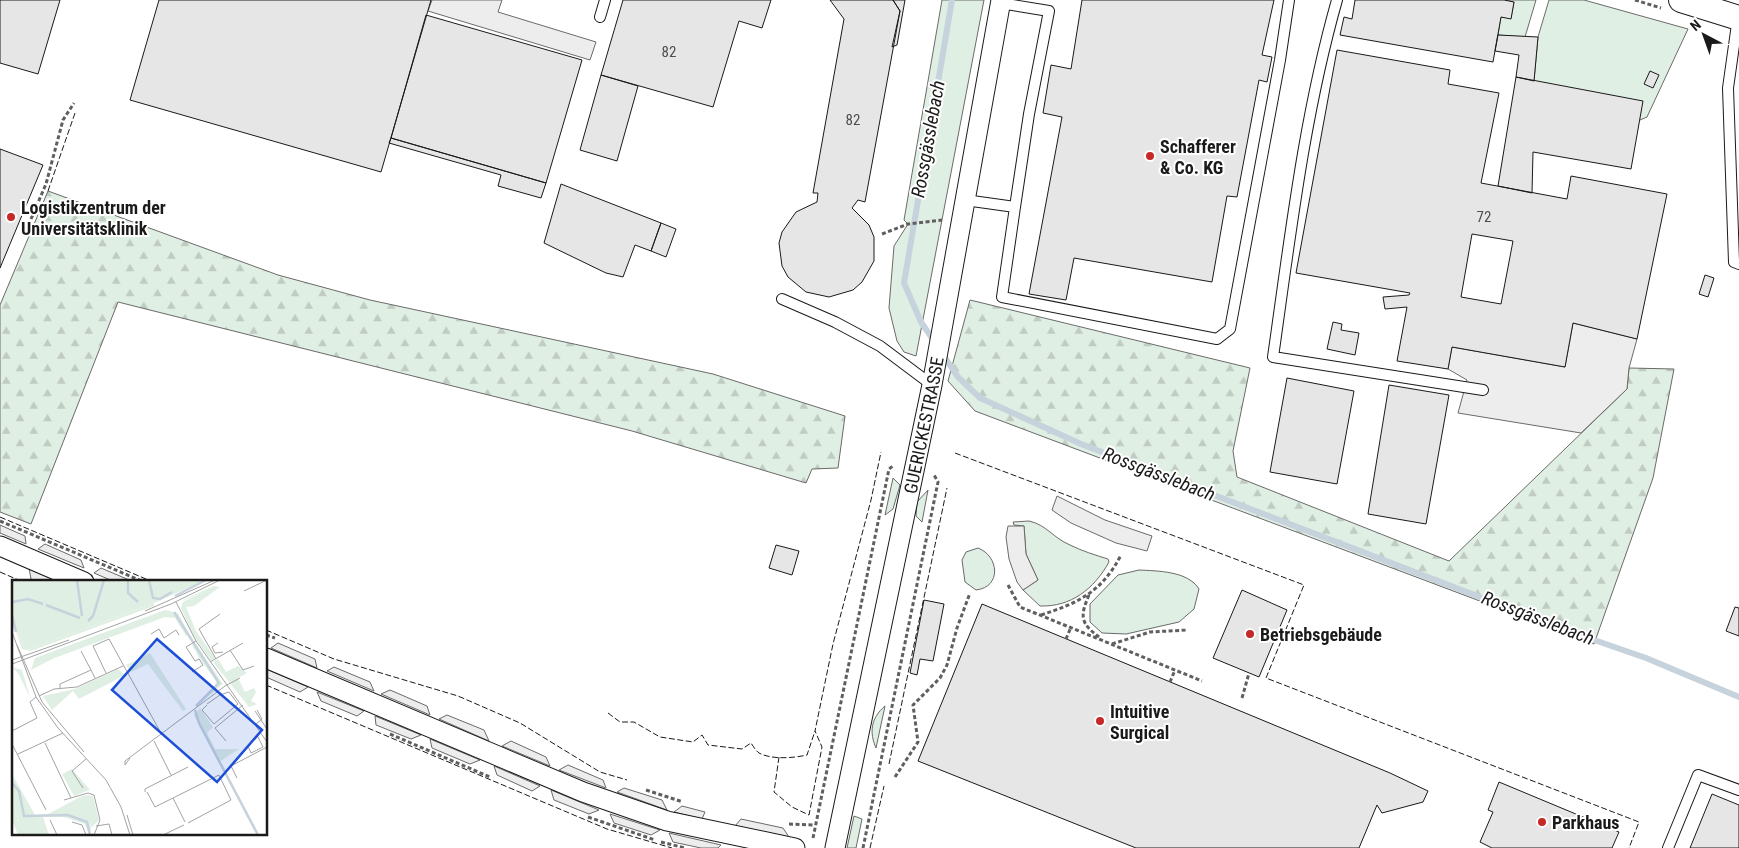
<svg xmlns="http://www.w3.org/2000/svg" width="1739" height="848" viewBox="0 0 1739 848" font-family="'Roboto Condensed',sans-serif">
  <defs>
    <pattern id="forest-firs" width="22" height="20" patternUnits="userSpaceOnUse" patternTransform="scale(1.25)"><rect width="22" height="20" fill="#e0efe3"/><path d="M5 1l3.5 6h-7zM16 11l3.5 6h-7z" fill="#c0ccc2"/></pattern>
  </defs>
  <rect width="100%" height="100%" fill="#fff"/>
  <path fill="#e0efe3" stroke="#6a6a6a" d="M942 0H984L916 356 904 352 897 341 889 308 894 246 908 224 904 220Z
    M1504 0H1536L1525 37 1498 35 1501 17 1511 18 1514 2Z
    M1549 0H1584L1688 29 1647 117 1640 120 1534 81 1538 37Z
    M893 478 900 485 893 509 885 515Z
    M928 490 922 522 916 516 917 502Z
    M1029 521C1047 525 1053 538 1070 545 1082 551 1095 555 1108 559L1109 562C1094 589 1071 607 1040 606L1023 590 1038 580 1026 554 1024 526 1014 525 1013 522Z
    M978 548C999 556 1002 587 976 590L965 582 962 560 966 552Z
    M1139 570C1158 571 1188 571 1199 589L1194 609 1179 622 1126 634 1102 633 1090 622V604L1118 575Z
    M885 706 876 748C869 732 871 718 885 706Z
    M854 816 862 819 856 848H847Z"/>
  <path fill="url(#forest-firs)" stroke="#6a6a6a" d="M48 191 278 275 370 300 713 374 845 416 838 468 812 469 806 483 632 431 118 302 31 524 0 512V305Z
    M970 300 1250 368 1233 451 1237 477 1449 561 1627 389 1629 368 1674 369 1653 478 1594 644 975 411 948 381Z"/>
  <path fill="#ededed" stroke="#6a6a6a" d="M432 0H502L498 12 596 42 590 60 428 11Z
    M1573 323 1637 339 1629 368 1627 389 1581 433 1458 413 1467 380 1448 369 1452 347 1565 367Z
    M1057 496 1105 520 1152 536 1147 551 1116 543 1071 523 1052 510Z
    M0 525 25 536 26 544 0 533Z
    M1008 526H1024L1026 554 1038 580 1023 590 1017 582 1009 559 1006 537Z
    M45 544 81 560 84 568 38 549Z
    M29 568 58 582H39L31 579Z
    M101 568 134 582H115L94 573Z
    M278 643 315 659 317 668 271 648Z
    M334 667 370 682 374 691 327 671Z
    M266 669 308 687 300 692 266 677Z
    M390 690 427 706 430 715 381 694Z
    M317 692 364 711 357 716 321 701Z
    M447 715 484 730 489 741 439 719Z
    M375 716 421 735 411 739 376 725Z
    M430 739 480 760 470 764 432 748Z
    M511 741 546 757 550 766 502 746Z
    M568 765 603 780 606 788 559 770Z
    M494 766 540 786 532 791 497 775Z
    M624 788 662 800 667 810 617 792Z
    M551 790 599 810 589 814 554 800Z
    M682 806 705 812 702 819 674 812Z
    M610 814 660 830 651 835 614 823Z
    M741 819 783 828 789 837 735 826Z
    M669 833 721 845 718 848H701L673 842Z"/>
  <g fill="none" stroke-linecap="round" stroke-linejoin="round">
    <path stroke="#c6d2dc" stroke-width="6" d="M936 344 921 322 904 283 952 0
      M941 352 958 377 980 398 1081 444 1571 632 1646 658 1739 697"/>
  </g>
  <path fill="#e6e6e6" stroke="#1a1a1a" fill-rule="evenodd" d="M0 0H60L38 74 0 63Z
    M159 0H431L381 172 130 100Z
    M623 0H771L762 28 739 21 713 107 601 75Z
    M830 0H893L900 11 865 202 858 200 852 208 869 225 874 237V261L862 282 853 290 829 297 806 292 788 277 782 266 779 243 782 232 796 212 817 202 818 193H813L844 19Z
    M893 0H905L897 45 892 47 900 11Z
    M1082 0H1274L1262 55 1272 57 1267 82 1259 80 1237 197 1227 196 1212 282 1074 258 1066 300 1029 294 1062 117 1043 113 1051 65 1071 69Z
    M1355 0H1504L1514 2 1511 19 1501 17 1493 62 1340 35 1344 17 1352 19Z
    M426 15 582 60 546 183 391 138Z
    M1498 35 1538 37 1534 81 1516 77 1519 55 1495 51Z
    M1337 50 1450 70 1448 84 1499 93 1481 183 1567 199 1571 176 1667 194 1637 339 1573 323 1565 367 1452 347 1448 369 1397 361 1407 307 1385 309 1383 297 1409 295 1410 293 1296 273ZM1472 234 1513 241 1501 304 1461 297Z
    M1650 71 1659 75 1653 88 1644 84Z
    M601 75 638 86 617 161 580 150Z
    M1516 77 1643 101 1631 169 1533 152 1532 193 1498 186Z
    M391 138 546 183 541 198 498 186 501 175 389 143Z
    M0 149 43 165 0 268Z
    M561 184 661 223 651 251 635 245 623 277 606 273 544 243Z
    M661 223 676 229 666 257 651 251Z
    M1705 275 1714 278 1708 297 1699 294Z
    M1333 322 1342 324 1341 330 1359 333 1355 355 1327 349Z
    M1287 378 1354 391 1337 484 1270 472Z
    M1389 385 1449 395 1426 524 1368 514Z
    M776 545 799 551 792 575 769 568Z
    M1242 590 1287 610 1259 677 1213 658Z
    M924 600 944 604 933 661 920 659 917 675 910 673Z
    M982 604 1390 773 1428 791 1423 802 1382 813 1377 805 1359 848H1136L918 761Z
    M1735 607 1739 608V636L1726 631Z
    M1499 782 1619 832 1612 848H1492L1480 842 1493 812 1488 810Z
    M1712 794 1739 805V848H1690Z"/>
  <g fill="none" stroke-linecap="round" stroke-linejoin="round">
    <g stroke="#1a1a1a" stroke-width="12">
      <path id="service" d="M1337 0C1304 116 1290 238 1273 357L1483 390
        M600 17 605 0
        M1738 17 1728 88 1734 262 1739 264
        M965 200 1015 207 1029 114 1049 11 1000 3
        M1015 207 1002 297 1217 339 1230 329 1280 60 1289 0
        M782 299 835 322 880 346 932 385
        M1668 848 1698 775 1739 790"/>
    </g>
    <g stroke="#1a1a1a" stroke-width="21">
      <g id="minor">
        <path d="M0 546 84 582"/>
        <path d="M266 658 583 792 667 821 795 848"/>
        <path id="s1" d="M835 848 932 385 1001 0"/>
      </g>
    </g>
    <g stroke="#1a1a1a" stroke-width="26">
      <path id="tertiary" d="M1681 0 1739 18"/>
    </g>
    <path stroke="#5f5f5f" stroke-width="3" stroke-dasharray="4 2.5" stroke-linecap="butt" d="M1635 0 1661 8
      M31 219 46 184 63 120 74 103
      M882 234 908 224 942 220
      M0 521 144 582
      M1008 585 1020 607 1202 681
      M1089 595C1080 616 1080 623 1099 637
      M1041 615C1078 603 1102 592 1121 555
      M266 635 275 638
      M1066 639 1071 627
      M1112 644 1150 632 1188 630
      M1170 682 1175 670
      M1242 698 1249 673
      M390 734 490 777
      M895 777 918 742 913 705 940 678 947 665 957 628 970 593
      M646 790 683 802
      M588 817 655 840
      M789 824 815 825
      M813 838 889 469 894 465
      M661 842 685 848
      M863 848 938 482 934 475"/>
    <use href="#service" stroke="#fff" stroke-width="10"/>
    <use href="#minor" stroke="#fff" stroke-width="19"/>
    <use href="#tertiary" stroke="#fff" stroke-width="24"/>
    <path stroke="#1a1a1a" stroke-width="1" stroke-dasharray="6 2.5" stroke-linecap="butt" d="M48 191 75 113
      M955 453 1304 585 1266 678 1639 822 1629 848
      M0 517 153 582
      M0 572 23 582
      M266 630 334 659 458 696 520 723 600 772 627 780
      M266 685 607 829 672 848
      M608 713 620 722H634L660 737 693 742 702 735 708 745 742 749 751 743C753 746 756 751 759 753 772 760 794 758 807 755L815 731
      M779 757 774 792 792 807 809 815 822 747 815 731 833 644 871 500 881 452
      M889 764 947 488
      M870 848 884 786"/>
  </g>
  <g fill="#c62828" stroke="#fff" stroke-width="2">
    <circle cx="1150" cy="156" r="5"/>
    <circle cx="11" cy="217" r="5"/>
    <circle cx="1250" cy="634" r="5"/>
    <circle cx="1100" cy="721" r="5"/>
    <circle cx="1542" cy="822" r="5"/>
  </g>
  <g text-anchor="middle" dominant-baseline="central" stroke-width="4" stroke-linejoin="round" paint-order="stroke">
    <g font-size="15" fill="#4d4d4d">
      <text x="669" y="52">82</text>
      <text x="853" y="120">82</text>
      <text x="1484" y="217">72</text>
    </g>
    <g font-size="18" font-weight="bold" fill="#1a1a1a" stroke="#fff" text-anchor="start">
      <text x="1160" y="146">Schafferer<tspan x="1160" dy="21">&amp; Co. KG</tspan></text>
      <text x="21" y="207">Logistikzentrum der<tspan x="21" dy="21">Universitätsklinik</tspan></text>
      <text x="1260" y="634">Betriebsgebäude</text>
      <text x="1110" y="711">Intuitive<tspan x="1110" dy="21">Surgical</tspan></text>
      <text x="1552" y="822">Parkhaus</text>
    </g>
    <g font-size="18" fill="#1a1a1a" stroke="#fff">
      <text stroke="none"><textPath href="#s1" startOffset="432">GUERICKESTRASSE</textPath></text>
    </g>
    <g font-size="19" font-style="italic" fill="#1a1a1a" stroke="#fff">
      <text transform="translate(928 139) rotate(-80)">Rossgässlebach</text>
      <text transform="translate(1159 474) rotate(21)">Rossgässlebach</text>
      <text transform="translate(1538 618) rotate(21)">Rossgässlebach</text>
    </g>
  </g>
  <g transform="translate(12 580)">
    <rect width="255" height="255" fill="#fff"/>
    <path d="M202 6 208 7 182 26 174 27 184 51 203 78 199 81 181 55 169 28 171 22 196 10 171 21 173 19ZM142 23V26L19 71 10 69 4 52 15 70ZM184 64 211 104 181 129 203 108 204 101 187 78 180 65ZM206 79 214 92 226 86 235 93 226 98 233 112 242 108 244 112 239 121 245 124 237 127 201 82ZM0 87 10 90 18 117 6 93ZM0 220 7 241 26 243 31 237 37 255H6L0 240Z" fill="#e0efe3"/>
    <path d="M0 0H194L142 23 15 70 0 45ZM153 30 166 33 177 54 174 56 163 38 153 37 40 79 19 90 23 78ZM138 73 174 129 171 131 136 84 119 92 114 85ZM106 89 113 95 67 119 61 111 40 130 31 116 63 109ZM188 128 201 147 195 153 203 169H227L207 182 182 135ZM0 194 23 235 36 234 70 216 61 234 78 242 79 251 76 252 73 244 52 237H31L26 243 20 244 7 241 0 220Z" fill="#e0efe3"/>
    <path d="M60 189 78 210 62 216 50 194ZM76 215 81 216 87 240 79 248 78 242 60 234 70 216Z" fill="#e0efe3"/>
    <path fill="none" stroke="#c6d2dc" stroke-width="2.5" d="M65 0 70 36M116 0V13L126 22M137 0 141 18 148 19 160 12M163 16 194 0M0 22 16 19 31 24M34 25 68 38M162 32 207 103 184 126M0 35 4 52M76 41 81 36 92 0M183 130 187 143 246 255M0 203 7 211 12 236 56 235 75 242 78 255"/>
    <path fill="none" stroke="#a3a3a3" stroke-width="1" d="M232 11 255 0M164 22 184 61 255 162M133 31 203 0M0 52 24 117 46 148 94 200 109 227 118 255M139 54 147 49 152 58 164 50 167 55M206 63 200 67 203 73 211 72M5 65 30 122 72 172M218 70 231 90 242 86M69 71 79 90M204 79 187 49 208 34M0 80 57 60M198 82 231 63M0 84 159 24 208 0M180 92 191 85 187 79 183 81 174 67 184 61M94 93 81 66 97 59 150 155M48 108V104L79 90 83 98M208 115 217 112 226 124M27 116 42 109 65 107 111 86M195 124 208 115M195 125 190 130 202 144 226 124M243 131 255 149M244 144 250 139 245 130M0 151 25 138 18 122 24 117M245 155 251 167 239 173 236 166 245 155 248 152M142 161 159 195M214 161 203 148 231 125M33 163 59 218M0 164 34 230M6 174 51 153M118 178 113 185V181L213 106 228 98M225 198 219 186 255 167M71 208 60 191 74 179M133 212V209L176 187M135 212 143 227 207 195 219 220 176 243M161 218 173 242M52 220 76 213 82 215 88 240 82 255M115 235 121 255M38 240 45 255M60 242 70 245 74 255M84 246 97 244 100 255M151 255 172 245"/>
    <path fill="#1d4ed8" fill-opacity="0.15" stroke="#1d4ed8" stroke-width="2.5" d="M145 59 250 150 205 202 100 110Z"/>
    <rect width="255" height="255" fill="none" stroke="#1a1a1a" stroke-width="2.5"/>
  </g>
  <g transform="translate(1704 35) rotate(319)" stroke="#ffffff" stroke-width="4" paint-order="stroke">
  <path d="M0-4L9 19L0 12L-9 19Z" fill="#1a1a1a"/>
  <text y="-8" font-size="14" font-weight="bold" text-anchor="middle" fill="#1a1a1a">N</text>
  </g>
</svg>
